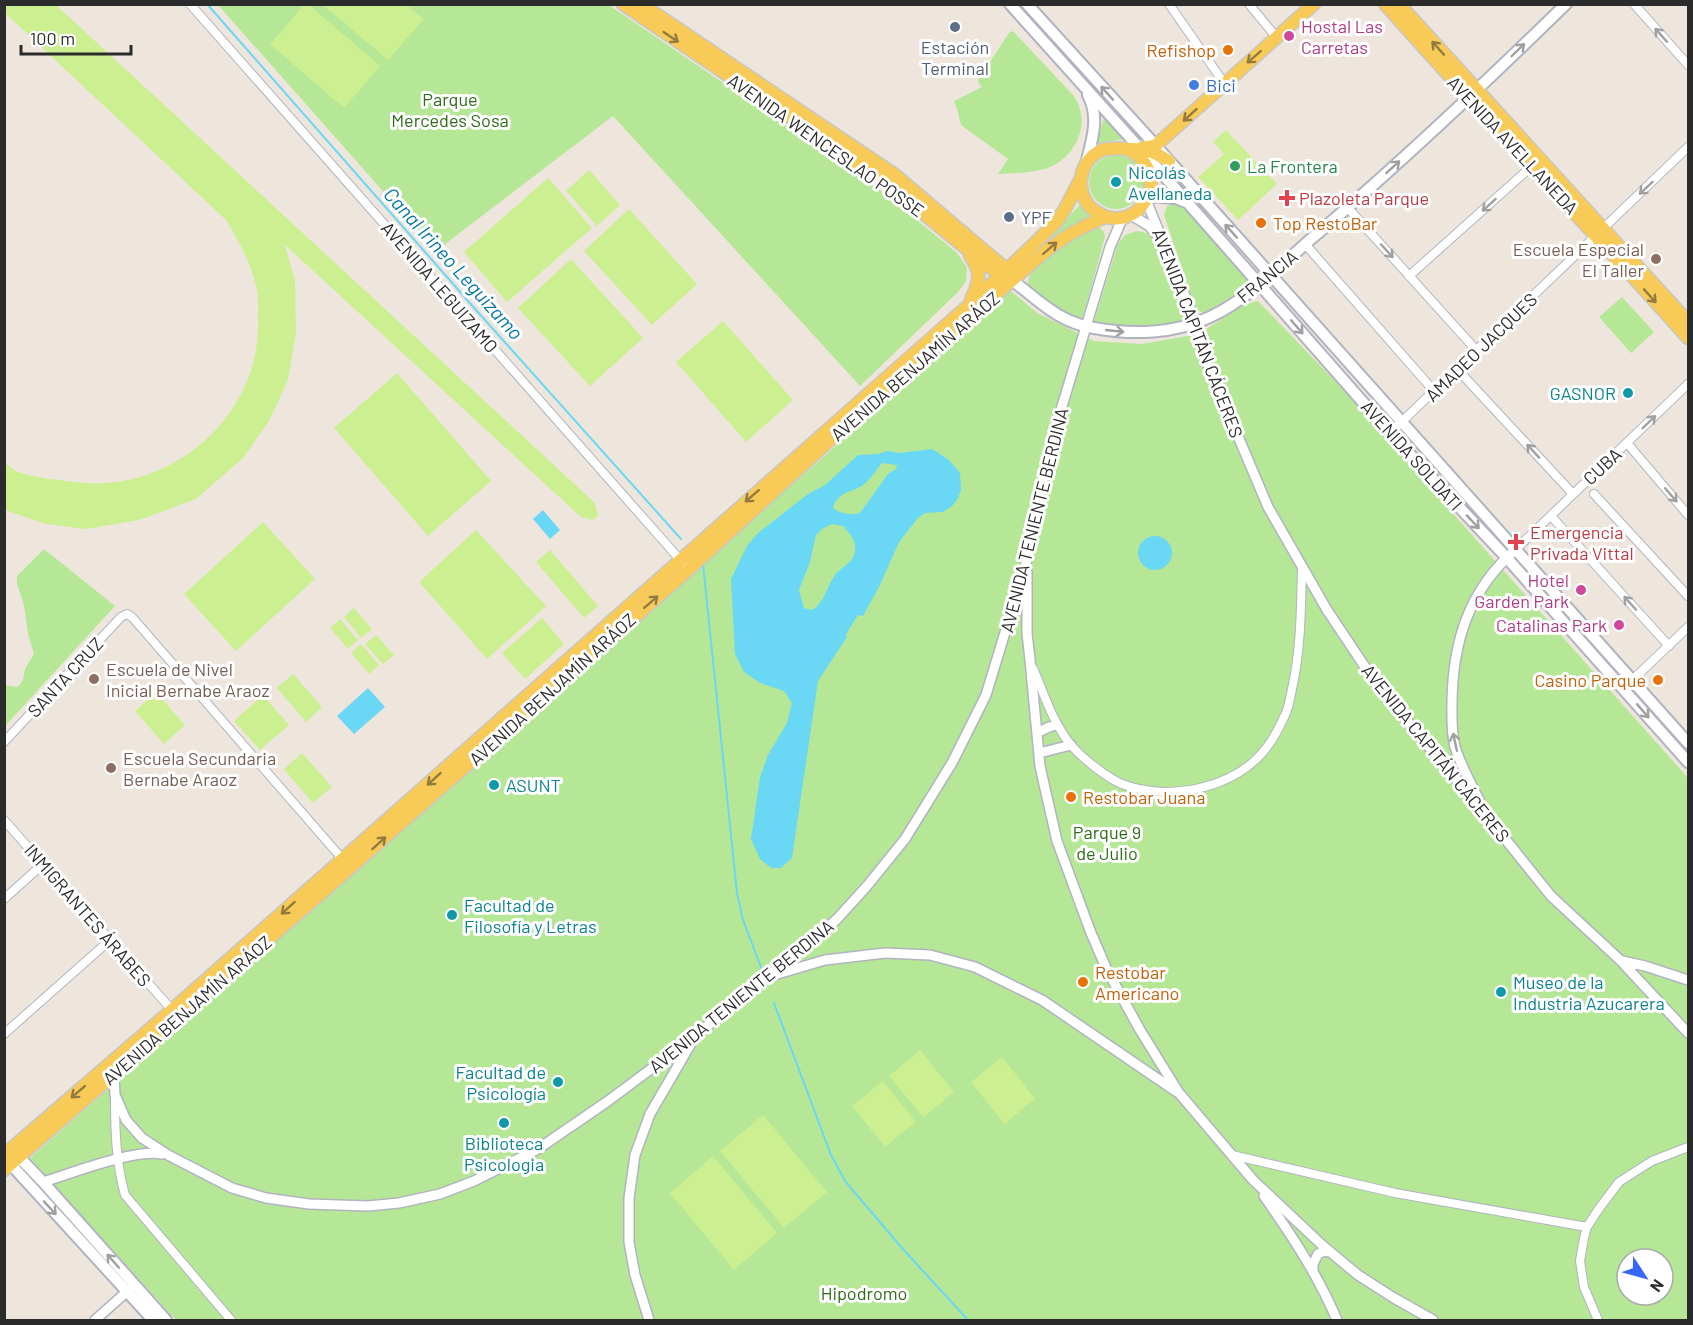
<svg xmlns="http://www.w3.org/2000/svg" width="1693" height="1325" viewBox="0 0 1693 1325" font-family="Barlow,sans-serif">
  <rect width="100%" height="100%" fill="#eee6dd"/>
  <path fill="#b6e796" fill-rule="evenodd" d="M218 5H609L880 190 956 252 967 267 966 281 958 292 860 386 613 116 436 251Z
    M1013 31 1073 95C1093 122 1076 159 1045 169 1031 173 1013 173 998 174L1008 159 961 125 957 109 954 101 982 87 979 84 978 80 1009 33Z
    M1104 117 1124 139 1097 144Z
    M1089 182a27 27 0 1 1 54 0a27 27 0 1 1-54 0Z
    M1081 203 1092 215 1091 217 1062 231 1022 268 1020 267 1063 224Z
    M1173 203 1185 208 1251 283 1225 303 1206 314 1196 310 1164 215 1167 206Z
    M1098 226 1104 232 1105 237 1083 317 1078 319C1061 310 1039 301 1028 283L1029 276 1036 268 1065 242Z
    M1137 231 1150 234 1159 246 1189 321C1153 327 1130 332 1094 321L1118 244 1125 235Z
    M1011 291 1037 313 1094 341 1142 344 1199 334 1243 305 1258 301 1336 382 1688 778V1320H176L30 1158ZM1627 1259H1663V1295H1627Z
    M1622 297 1654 332 1631 353 1599 317Z
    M44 549 115 606 5 726V685L18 687 23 680 25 669 34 654 28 634 24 605 17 584V576Z"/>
  <path fill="#ccef92" d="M5 4 56 5 595 503 598 515 593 520 581 517 285 245 295 280 296 332 288 380 269 421 243 458 196 499 139 520 86 529 46 524 5 510V463C8 465 12 469 16 471 29 477 58 480 74 482 170 495 263 416 258 317 258 308 259 299 257 290 251 262 240 244 226 220L5 13Z
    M304 5H309L380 66 344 108 270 44Z
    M323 5H407L424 19 388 60Z
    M1226 130 1277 184 1238 220 1198 177 1224 154 1213 142Z
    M589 170 620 205 597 226 566 191Z
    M548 178 592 228 507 302 464 252Z
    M629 209 697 284 652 325 584 251Z
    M571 259 643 338 590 386 518 308Z
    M723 321 793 400 746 442 676 362Z
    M397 373 491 481 428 536 334 428Z
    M263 522 315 579 236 651 184 594Z
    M476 530 546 606 487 659 419 582Z
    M550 550 598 606 584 618 536 562Z
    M354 608 372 629 361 638 344 617Z
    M542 618 564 644 525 679 502 653Z
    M340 619 358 640 348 649 330 628Z
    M376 635 394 655 383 664 365 644Z
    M361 644 379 665 369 674 351 653Z
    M293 674 322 707 306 722 277 688Z
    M156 692 185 725 164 744 135 711Z
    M263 695 289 725 260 750 234 721Z
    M302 753 332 787 313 803 284 769Z
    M920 1050 954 1092 923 1117 889 1076Z
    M1002 1057 1035 1099 1004 1124 971 1082Z
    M883 1081 916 1122 885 1147 852 1106Z
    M763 1115 827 1192 784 1228 720 1151Z
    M713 1156 777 1233 734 1270 670 1193Z"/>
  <path fill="#6ad7f5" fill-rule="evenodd" d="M932 449 949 460 960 473 961 490 957 500 951 507 942 512 925 513 918 518 899 542 880 585 863 616 858 615 846 634 847 637 818 681 792 858 781 868H771L760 859 751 839 760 777 768 755 787 723 792 703 784 691 760 683 744 672 735 654 731 579 747 546 758 533 808 494 825 485 858 455 878 454 888 451 900 453ZM882 463 897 465 896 469 888 474 860 513C850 515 841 514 833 508 837 492 851 493 863 485 870 480 876 470 882 463ZM832 524 843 526C850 534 856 540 855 550 855 562 841 567 835 575 827 586 824 604 812 610L804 608 799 590 810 562 816 535 822 529Z
    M543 510 560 530 550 539 533 519Z
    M1138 553a17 17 0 1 1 34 0a17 17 0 1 1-34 0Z
    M368 688 385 707 354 734 337 716Z"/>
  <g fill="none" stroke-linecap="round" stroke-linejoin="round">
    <path stroke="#6ad7f5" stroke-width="2" d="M207 4 476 310 681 539
      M703 564 737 893 743 920 762 970
      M774 1003 831 1155 845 1181 901 1247 968 1320"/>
    <g stroke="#b1b4c0" stroke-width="10">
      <path id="minor" d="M190 4 683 563
        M1169 4 1224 83
        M1249 4 1277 38
        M1634 4 1688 65
        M1348 208 1477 351
        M1305 244 1434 391
        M1409 276 1532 166
        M1457 369 1573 494
        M1390 433 1688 147
        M1627 443 1688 515
        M1594 494 1688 596
        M1551 516 1669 646
        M1516 549 1688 384
        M1033 668C1044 694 1053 723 1071 745 1081 757 1107 778 1122 784 1168 802 1236 789 1267 747 1274 738 1280 726 1285 715 1289 707 1290 698 1292 689 1301 649 1301 608 1302 567
        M1624 688 1688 627
        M4 742 121 617 127 614 132 617 345 862
        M4 820 172 1010
        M4 899 43 864
        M4 1034 110 940
        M115 1098C115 1131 116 1163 125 1195L231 1320
        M1232 1155 1395 1193 1587 1227
        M1598 1320 1584 1287 1580 1261 1584 1238 1587 1227 1598 1210 1619 1182 1652 1161 1688 1147"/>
    </g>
    <g stroke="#b1b4c0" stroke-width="12">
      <path id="tertiary" d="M1146 200 1196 323 1204 356 1268 507 1327 610 1377 685 1486 815 1551 896 1620 960 1688 1033
        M1131 215 1148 225 1158 236
        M1027 572V633L1030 660 1040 766 1044 784 1057 841 1091 933 1107 970 1140 1030 1179 1093 1253 1180 1322 1245 1358 1275 1394 1298 1433 1320
        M1037 733 1049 727 1057 725
        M1039 753 1071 745
        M1480 802C1471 784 1461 766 1455 747 1451 732 1452 716 1452 701 1453 641 1469 590 1516 549
        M1622 961 1645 966 1688 980
        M774 975 825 960 885 953 930 955 975 967 1042 1000 1177 1092
        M114 1075 115 1095 126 1120 142 1138 168 1155 232 1188 266 1198 309 1204 368 1206 399 1203 440 1194 474 1181 538 1149 608 1101 695 1036 813 940 837 919 867 886 905 839 952 763 986 695 1027 560 1038 502 1057 423 1110 247 1123 217
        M43 1182C73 1173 133 1149 162 1154
        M1264 1196C1292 1236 1318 1275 1337 1320
        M1313 1271V1264L1318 1254 1324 1251 1330 1252
        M95 1320 131 1288
        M649 1320 635 1275 629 1242V1198L635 1155 650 1114 693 1040"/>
    </g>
    <g stroke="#b1b4c0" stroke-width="14">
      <path id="secondary" d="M1010 4 1144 153 1390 433 1506 557 1688 762
        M1027 4 1147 136 1688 743
        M1086 164C1092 140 1100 117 1088 95
        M1148 196 1176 198 1186 202
        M1012 281C1024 288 1033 298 1045 306 1059 317 1076 325 1094 328 1132 335 1175 334 1210 317 1247 300 1280 266 1311 239 1399 165 1483 85 1566 4
        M11 1156 19 1157 43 1182 166 1320
        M6 1159 153 1320"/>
    </g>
    <g stroke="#c8c8c8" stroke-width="15">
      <path id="primary" d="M623 4 885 182 989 267 1008 279
        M641 4 895 175 1007 270 1012 277
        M1385 4C1485 117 1588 226 1688 338
        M1399 4 1688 322
        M1141 148 1155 146 1314 4
        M1129 150C1175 174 1139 237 1098 213 1073 199 1076 161 1102 150 1111 147 1142 149 1152 152 1158 154 1163 158 1169 161
        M970 255C982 273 980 281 971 300
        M4 1155 172 1010 969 305 1033 245 1057 221 1065 209 1080 180
        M4 1170 350 868 688 570 856 416 1041 255C1063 237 1079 228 1105 217"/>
    </g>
    <use href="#minor" stroke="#fff" stroke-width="8"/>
    <use href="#tertiary" stroke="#fff" stroke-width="9"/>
    <use href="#secondary" stroke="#fff" stroke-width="10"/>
    <use href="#primary" stroke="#f8ca57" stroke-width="12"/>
  </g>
  <defs><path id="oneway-shaft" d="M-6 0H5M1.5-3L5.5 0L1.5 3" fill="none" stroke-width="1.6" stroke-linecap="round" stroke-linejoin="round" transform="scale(1.5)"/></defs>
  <g stroke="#a0a0a0">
    <use href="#oneway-shaft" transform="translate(1661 35) rotate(-132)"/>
    <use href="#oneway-shaft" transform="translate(1518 50) rotate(-44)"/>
    <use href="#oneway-shaft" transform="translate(1107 93) rotate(-132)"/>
    <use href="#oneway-shaft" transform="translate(1393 167) rotate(-42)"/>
    <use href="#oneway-shaft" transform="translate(1646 188) rotate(137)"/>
    <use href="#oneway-shaft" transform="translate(1489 205) rotate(138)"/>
    <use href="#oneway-shaft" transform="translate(1231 231) rotate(-132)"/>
    <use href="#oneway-shaft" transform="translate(1387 251) rotate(48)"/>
    <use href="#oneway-shaft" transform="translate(1297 327) rotate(49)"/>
    <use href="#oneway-shaft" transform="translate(1115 331) rotate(6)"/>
    <use href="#oneway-shaft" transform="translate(1649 422) rotate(-44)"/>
    <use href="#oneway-shaft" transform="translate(1533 451) rotate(-133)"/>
    <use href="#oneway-shaft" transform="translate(1671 495) rotate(49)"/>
    <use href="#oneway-shaft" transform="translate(1473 522) rotate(47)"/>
    <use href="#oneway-shaft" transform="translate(1630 603) rotate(-132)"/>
    <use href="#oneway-shaft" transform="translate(1643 711) rotate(49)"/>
    <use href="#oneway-shaft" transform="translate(1455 742) rotate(-102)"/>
    <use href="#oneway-shaft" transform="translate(50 1208) rotate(47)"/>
    <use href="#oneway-shaft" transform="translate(113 1261) rotate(-132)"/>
  </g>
  <g stroke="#927a41">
    <use href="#oneway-shaft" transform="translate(671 37) rotate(34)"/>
    <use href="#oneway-shaft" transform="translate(1438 48) rotate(-132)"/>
    <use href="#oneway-shaft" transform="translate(1254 57) rotate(139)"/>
    <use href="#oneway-shaft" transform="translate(1190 115) rotate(138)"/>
    <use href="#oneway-shaft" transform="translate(1050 248) rotate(-41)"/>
    <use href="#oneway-shaft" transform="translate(1650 296) rotate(48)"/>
    <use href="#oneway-shaft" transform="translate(752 496) rotate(139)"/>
    <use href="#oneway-shaft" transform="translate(651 602) rotate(-41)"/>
    <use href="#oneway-shaft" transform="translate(434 779) rotate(138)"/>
    <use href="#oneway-shaft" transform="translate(379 843) rotate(-42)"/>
    <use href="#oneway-shaft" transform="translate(288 908) rotate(138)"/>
    <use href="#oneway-shaft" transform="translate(78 1092) rotate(139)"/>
  </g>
  <g fill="#5c6f8a" stroke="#fff" stroke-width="2">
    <circle cx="955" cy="27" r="6"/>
    <circle cx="1009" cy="217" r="6"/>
  </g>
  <g fill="#d1479c" stroke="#fff" stroke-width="2">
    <circle cx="1289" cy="36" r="6"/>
    <circle cx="1581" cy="590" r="6"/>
    <circle cx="1619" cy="625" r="6"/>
  </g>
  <g fill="#e8710a" stroke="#fff" stroke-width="2">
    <circle cx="1228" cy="50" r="6"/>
    <circle cx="1261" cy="223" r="6"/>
    <circle cx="1658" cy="680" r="6"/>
    <circle cx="1071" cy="797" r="6"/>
    <circle cx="1083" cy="982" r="6"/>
  </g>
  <circle fill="#3f7fe0" stroke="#fff" stroke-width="2" cx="1194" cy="85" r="6"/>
  <circle fill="#2e9e5b" stroke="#fff" stroke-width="2" cx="1235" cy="166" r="6"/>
  <g fill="#0f9aa8" stroke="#fff" stroke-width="2">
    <circle cx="1116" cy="182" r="6"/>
    <circle cx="1628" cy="393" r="6"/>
    <circle cx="494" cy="785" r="6"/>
    <circle cx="452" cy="915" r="6"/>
    <circle cx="1501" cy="992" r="6"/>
    <circle cx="558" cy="1082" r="6"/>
    <circle cx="504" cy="1123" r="6"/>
  </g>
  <g fill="#e0444e" stroke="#fff" stroke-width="2">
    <path d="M1284 189h6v6h6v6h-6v6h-6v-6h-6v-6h6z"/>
    <path d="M1513 533h6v6h6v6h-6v6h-6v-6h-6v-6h6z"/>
  </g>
  <g fill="#8d6e63" stroke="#fff" stroke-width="2">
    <circle cx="1656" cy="259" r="6"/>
    <circle cx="94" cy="679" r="6"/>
    <circle cx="111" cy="768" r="6"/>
  </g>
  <g text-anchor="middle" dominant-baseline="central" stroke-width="6" stroke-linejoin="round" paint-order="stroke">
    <g font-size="18" fill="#b23c85" stroke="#fff" text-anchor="end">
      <text x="1301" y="26" text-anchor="start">Hostal Las<tspan x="1301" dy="21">Carretas</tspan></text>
      <text x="1569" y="580">Hotel<tspan x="1569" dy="21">Garden Park</tspan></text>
      <text x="1607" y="625">Catalinas Park</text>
    </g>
    <g font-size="18" fill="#4e5e75" stroke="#fff">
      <text x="955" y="47">Estación<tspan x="955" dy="21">Terminal</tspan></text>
      <text x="1021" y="217" text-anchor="start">YPF</text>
    </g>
    <g font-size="18" fill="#c56008" stroke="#fff" text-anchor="start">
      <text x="1216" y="50" text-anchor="end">Refishop</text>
      <text x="1273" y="223">Top RestoBar</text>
      <text x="1646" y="680" text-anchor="end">Casino Parque</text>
      <text x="1083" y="797">Restobar Juana</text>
      <text x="1095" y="972">Restobar<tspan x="1095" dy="21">Americano</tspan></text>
    </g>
    <g font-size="18" fill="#366cbe" stroke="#fff" text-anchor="start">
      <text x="1206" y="85">Bici</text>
    </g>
    <g font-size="18" fill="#2d6d16" stroke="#fff">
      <text x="450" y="99">Parque<tspan x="450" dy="21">Mercedes Sosa</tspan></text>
      <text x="1107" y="832">Parque 9<tspan x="1107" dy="21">de Julio</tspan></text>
      <text x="864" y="1293">Hipodromo</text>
    </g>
    <g font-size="18" fill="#2b2b2b" stroke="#fff">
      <text transform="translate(826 145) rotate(35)">AVENIDA WENCESLAO POSSE</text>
      <text transform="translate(1513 145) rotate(47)">AVENIDA AVELLANEDA</text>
      <text transform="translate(1267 276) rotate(-39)">FRANCIA</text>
      <text transform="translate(440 287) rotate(49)">AVENIDA LEGUIZAMO</text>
      <text transform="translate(1198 333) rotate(69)">AVENIDA CAPITÁN CÁCERES</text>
      <text transform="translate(1481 347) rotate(-44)">AMADEO JACQUES</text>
      <text transform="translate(915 366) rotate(-41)">AVENIDA BENJAMÍN ARÁOZ</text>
      <text transform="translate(1412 455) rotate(48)">AVENIDA SOLDATI</text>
      <text transform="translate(1602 466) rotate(-43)">CUBA</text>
      <text transform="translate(1034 520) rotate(-76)">AVENIDA TENIENTE BERDINA</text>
      <text transform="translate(65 677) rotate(-47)">SANTA CRUZ</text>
      <text transform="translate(552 689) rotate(-42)">AVENIDA BENJAMÍN ARÁOZ</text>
      <text transform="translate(1436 753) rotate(51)">AVENIDA CAPITÁN CÁCERES</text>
      <text transform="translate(88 915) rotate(49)">INMIGRANTES ÁRABES</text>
      <text transform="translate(741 996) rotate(-39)">AVENIDA TENIENTE BERDINA</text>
      <text transform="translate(187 1010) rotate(-41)">AVENIDA BENJAMÍN ARÁOZ</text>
    </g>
    <g font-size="18" fill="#27864d" stroke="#fff" text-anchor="start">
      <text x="1247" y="166">La Frontera</text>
    </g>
    <g font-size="18" fill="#0d838f" stroke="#fff" text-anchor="start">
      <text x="1128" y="172">Nicolás<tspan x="1128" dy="21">Avellaneda</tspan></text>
      <text x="1616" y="393" text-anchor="end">GASNOR</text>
      <text x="506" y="785">ASUNT</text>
      <text x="464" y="905">Facultad de<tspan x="464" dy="21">Filosofía y Letras</tspan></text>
      <text x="1513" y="982">Museo de la<tspan x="1513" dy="21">Industria Azucarera</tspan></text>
      <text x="546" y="1072" text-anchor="end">Facultad de<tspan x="546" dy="21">Psicología</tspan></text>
      <text x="504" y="1143" text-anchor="middle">Biblioteca<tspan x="504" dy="21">Psicologia</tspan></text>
    </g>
    <g font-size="18" fill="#be3a42" stroke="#fff" text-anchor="start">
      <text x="1299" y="198">Plazoleta Parque</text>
      <text x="1530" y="532">Emergencia<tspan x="1530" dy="21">Privada Vittal</tspan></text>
    </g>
    <g font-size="18" fill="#785e54" stroke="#fff" text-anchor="start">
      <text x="1644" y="249" text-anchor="end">Escuela Especial<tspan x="1644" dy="21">El Taller</tspan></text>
      <text x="106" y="669">Escuela de Nivel<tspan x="106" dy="21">Inicial Bernabe Araoz</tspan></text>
      <text x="123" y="758">Escuela Secundaria<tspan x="123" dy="21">Bernabe Araoz</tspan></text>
    </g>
    <g font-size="20" font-style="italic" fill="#0676a4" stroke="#fff">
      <text transform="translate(454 263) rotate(48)">Canal Irineo Leguizamo</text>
    </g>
  </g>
  <rect width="1693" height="1325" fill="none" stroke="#2b2b2b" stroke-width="12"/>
  <g transform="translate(1645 1277) rotate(126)"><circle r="28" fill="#ffffff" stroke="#aaaaaa" stroke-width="1.5"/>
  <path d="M0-4.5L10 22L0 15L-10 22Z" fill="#3867ff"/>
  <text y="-9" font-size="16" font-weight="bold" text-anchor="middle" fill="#2b2b2b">N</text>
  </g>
  <path d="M21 45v9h110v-9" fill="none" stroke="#2b2b2b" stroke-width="3"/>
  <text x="30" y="45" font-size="18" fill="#2b2b2b" stroke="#ffffff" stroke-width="4.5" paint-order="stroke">100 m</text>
</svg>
